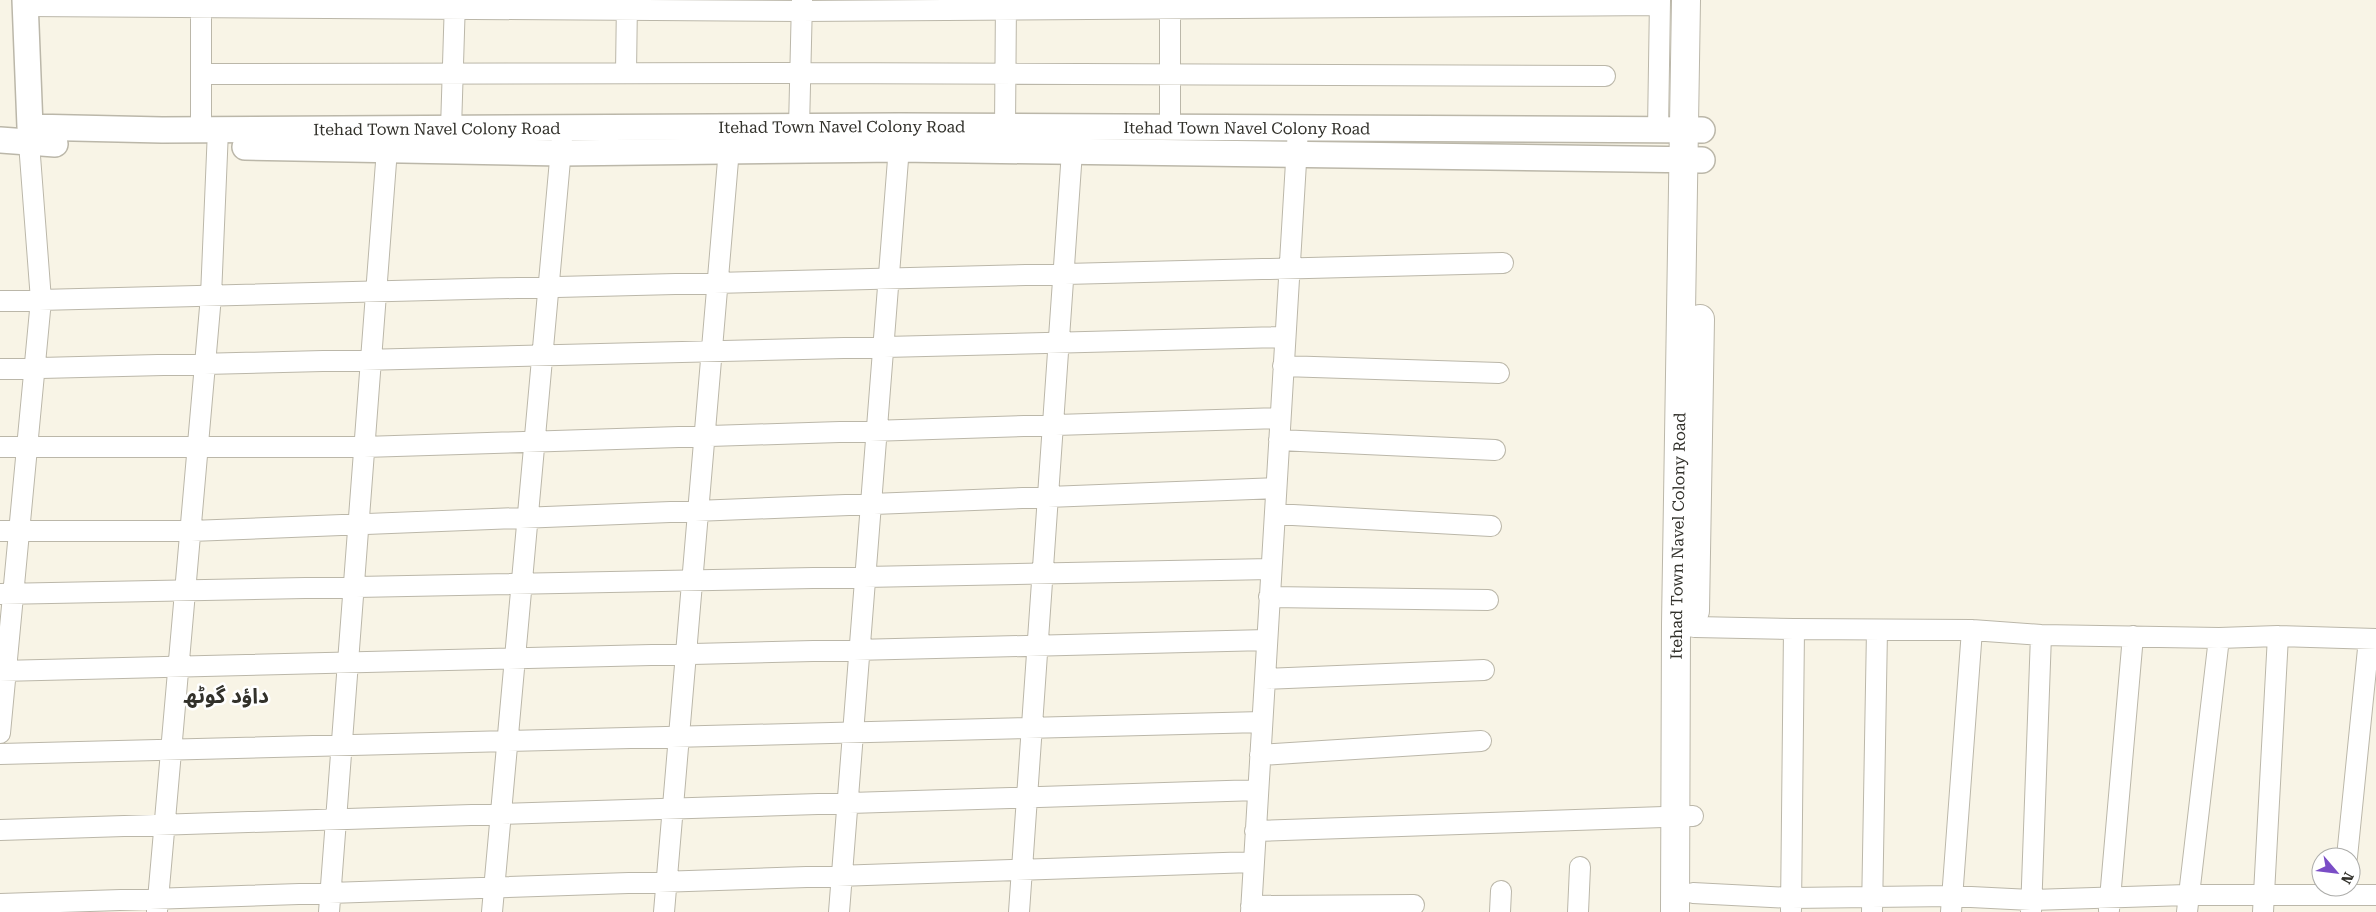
<svg xmlns="http://www.w3.org/2000/svg" width="2376" height="912" viewBox="0 0 2376 912" font-family="'Roboto Serif','Noto Sans Arabic',serif">
  <rect width="100%" height="100%" fill="#f8f4e6"/>
  <g fill="none" stroke-linecap="round" stroke-linejoin="round">
    <g stroke="#bbb7a9" stroke-width="22">
      <path id="minor" d="M201 0V130
        M25 6 801 11 1660 5
        M626 73 627 0
        M201 74 800 73 1605 76
        M1005 127 1006 0
        M799 128 802 0
        M1170 128V0
        M451 129 455 0
        M1658 130 1660 0
        M0 301 1503 263
        M1283 366 1499 373
        M0 369 1285 337
        M1279 440 1495 450
        M0 447H364L1280 418
        M1275 514 1491 526
        M0 531H191L1276 488
        M0 594 1271 569
        M1269 597 1488 600
        M1676 624 1695 627 1794 629 1972 630 2041 635 2219 638 2278 636 2376 639
        M0 671 1267 640
        M1265 679 1484 670
        M0 733 41 300 29 143 30 128
        M0 754 1262 722
        M1260 755 1481 741
        M0 830 1258 790
        M1255 831 1693 816
        M2347 857 2369 639
        M1693 893 1791 898 1951 896 2031 900 2187 895H2376
        M0 904 1253 862
        M1251 906 1414 905
        M1791 910 1794 629
        M2109 910 2133 636
        M157 911 211 296 218 130
        M329 912 388 136
        M492 912 562 138
        M664 912 730 137
        M839 912 900 134
        M1019 912 1073 137
        M1251 912 1298 129
        M1500 912 1501 891
        M1578 912 1580 867
        M1872 912 1877 630
        M1951 912 1972 630
        M2031 912 2041 635
        M2187 912 2219 638
        M2263 912 2278 636"/>
    </g>
    <g stroke="#bbb7a9" stroke-width="28">
      <g id="tertiary">
        <path id="s1" d="M25 0 30 127 162 130 900 126 1702 130"/>
        <path d="M0 140 55 144"/>
        <path d="M245 147 561 153 899 149 1702 160"/>
      </g>
    </g>
    <g stroke="#bbb7a9" stroke-width="30">
      <g id="primary">
        <path d="M1695 611 1700 319"/>
        <path id="s2" d="M1675 912 1676 624 1686 0"/>
      </g>
    </g>
    <use href="#minor" stroke="#fff" stroke-width="20"/>
    <use href="#tertiary" stroke="#fff" stroke-width="25"/>
    <use href="#primary" stroke="#fff" stroke-width="28"/>
  </g>
  <g text-anchor="middle" dominant-baseline="central" stroke-width="5" stroke-linejoin="round" paint-order="stroke">
    <g font-size="16" fill="#32312b" stroke="#fff">
      <text stroke="none"><textPath href="#s1" startOffset="939">Itehad Town Navel Colony Road</textPath></text>
      <text stroke="none"><textPath href="#s1" startOffset="534">Itehad Town Navel Colony Road</textPath></text>
      <text stroke="none"><textPath href="#s1" startOffset="1344">Itehad Town Navel Colony Road</textPath></text>
      <text stroke="none"><textPath href="#s2" startOffset="376">Itehad Town Navel Colony Road</textPath></text>
    </g>
    <g font-size="21" font-weight="bold" fill="#32312b" stroke="#fff">
      <text x="226" y="696">داؤد گوٹھ</text>
    </g>
  </g>
  <g transform="translate(2336 872) rotate(118)"><circle r="24" fill="#ffffff" stroke="#adadaa"/>
  <path d="M0-4L9 19L0 12L-9 19Z" fill="#7a4dc6"/>
  <text y="-8" font-size="14" font-weight="bold" text-anchor="middle" fill="#32312b">N</text>
  </g>
</svg>
